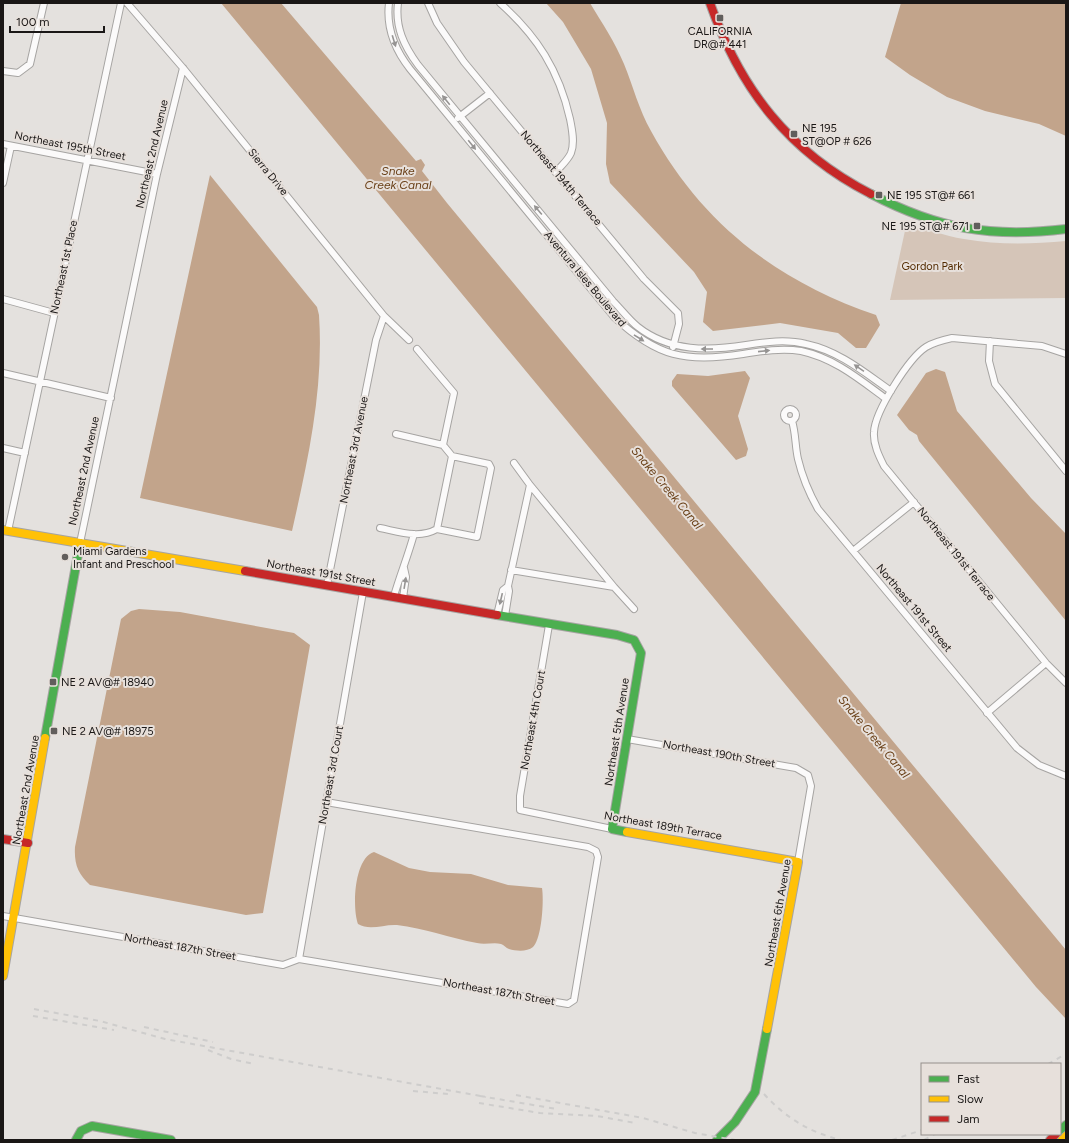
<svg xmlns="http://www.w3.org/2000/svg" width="1069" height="1143" viewBox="0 0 1069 1143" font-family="Figtree,sans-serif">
  <rect width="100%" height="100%" fill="#e4e1de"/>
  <path fill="#d5c5b8" d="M906 226C926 228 944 236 964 239 998 245 1032 244 1066 241V298L890 300Z"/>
  <path fill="#c2a48b" d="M221 3H281L416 161 421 159 425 165 422 171 447 203 1066 950V1019L1036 987Z
    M546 3H590C602 23 615 42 624 64 633 86 639 110 651 131 702 224 777 281 876 315L880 325 866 348H856L838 333 780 323 713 331 703 322 707 292 694 272 610 183 606 164 607 123 591 69 563 22Z
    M901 3H1066V136L1039 124 985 111 947 97 910 75 885 57Z
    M210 175 308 296 317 307 319 315C324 389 308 460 292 531L140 498Z
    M936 369 945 372 957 411 1031 498 1066 534V621L919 441 917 435 909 430 897 415 926 373Z
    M745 371 750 378 738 416 748 449 746 456 736 460 672 386V381L677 374 708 376Z
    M139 609 180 612 294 633 310 645 263 913 246 915 90 885C78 874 74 864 75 847L121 619 131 611Z
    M374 852 409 868 430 872 471 874 508 885 542 888C544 900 542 938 533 947 527 952 516 951 509 949 506 948 504 945 501 944 494 942 485 945 477 943 450 938 424 928 397 925 384 924 370 931 358 924 352 908 354 858 374 852Z"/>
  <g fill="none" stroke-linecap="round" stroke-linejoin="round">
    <g stroke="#a6a4a2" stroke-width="8">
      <path id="street" d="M127 3 183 68 384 316 409 340
        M389 3C386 28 395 50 410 69L614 317C657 357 686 363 743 354 762 351 782 348 801 351 834 358 859 379 885 398
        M398 3C395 27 404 46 418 65L613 301C621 309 629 320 638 327 670 352 709 351 746 345 766 342 786 339 806 344 839 351 864 372 891 391
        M428 3 437 23 464 62 644 279 678 313 679 324 673 347
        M500 3C537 36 559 70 570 119 572 129 575 143 571 153 568 160 561 166 556 172
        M3 71 18 73 30 64 44 3
        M458 118 490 93
        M3 144 157 174
        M3 183 11 146
        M3 299 54 313
        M990 341 989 361 995 384 1066 471
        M417 349 454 393 443 445
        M1066 354 1042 346 952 338C943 340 934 342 926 347 909 358 875 411 874 432 873 444 879 456 884 466L1046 663 1066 683
        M3 373 111 398
        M784 415a6 6 0 1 1 12 0a6 6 0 1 1-12 0Z
        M792 421C796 434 795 446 798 459 802 476 809 493 818 509L1017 748 1039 765 1066 776
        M3 448 25 453
        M530 485 614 587
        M380 528C400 532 419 539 437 529L452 456 443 445 396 434
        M437 529 477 537 491 468 489 464 452 456
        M8 531 121 3
        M80 543 157 174 183 68
        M853 551 914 502
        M511 570 614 587 634 609
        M327 585 376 340 384 316
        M394 596C400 575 408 556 414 534
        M403 598 406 577 404 568
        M497 615 503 590 508 586
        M505 616 509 591 508 586 530 485 514 463
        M549 625 520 796V810L612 829
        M987 713 1046 663
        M627 739 796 768 808 775 811 786 798 862
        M3 916 283 965 299 959 568 1004 574 1000 598 857 596 851 588 847 326 802
        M299 959 363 592"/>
    </g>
    <g stroke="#a6a4a2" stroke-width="10">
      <path id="fast" d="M871 194C938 229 991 238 1066 229
        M497 615 617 635 634 640 641 653 612 829 627 832
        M45 738 80 543
        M1060 1130 1066 1125
        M76 1140 81 1131 92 1126 171 1140
        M717 1140 735 1122 755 1092 767 1029"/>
    </g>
    <g stroke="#a6a4a2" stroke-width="10">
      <path id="slow" d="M3 530 245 571
        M627 832 798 862 767 1029
        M3 976 45 738
        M1062 1140 1066 1136"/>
    </g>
    <g stroke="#a6a4a2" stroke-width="10">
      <path id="jam" d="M710 3C740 89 789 152 871 194
        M245 571 497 615
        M3 839 28 843
        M1050 1140 1056 1134"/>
    </g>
    <use href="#street" stroke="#fbfafa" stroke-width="6"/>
    <use href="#fast" stroke="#4caf50" stroke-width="8"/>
    <use href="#slow" stroke="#ffc107" stroke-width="8"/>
    <use href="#jam" stroke="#c62828" stroke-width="8"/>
    <path stroke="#cecdcc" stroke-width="2" stroke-dasharray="5 5" stroke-linecap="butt" d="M34 1009 100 1021 165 1039 486 1097
      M33 1016 114 1030
      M144 1027 213 1042
      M208 1050 231 1059 254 1064
      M1048 1064 1066 1054
      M413 1091 448 1094
      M764 1094C786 1118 809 1132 841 1140
      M516 1095 643 1118 695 1133 735 1140
      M480 1096 557 1109
      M479 1103 540 1113 597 1116 635 1123
      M892 1140 922 1130
      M924 1140 935 1134"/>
  </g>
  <defs><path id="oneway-solid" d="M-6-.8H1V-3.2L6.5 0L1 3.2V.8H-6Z"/></defs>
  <g fill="#969493">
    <use href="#oneway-solid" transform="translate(394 41) rotate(73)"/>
    <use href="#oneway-solid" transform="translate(446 100) rotate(-129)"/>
    <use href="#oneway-solid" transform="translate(472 145) rotate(51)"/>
    <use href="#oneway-solid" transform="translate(538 210) rotate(-130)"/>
    <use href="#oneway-solid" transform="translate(639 338) rotate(32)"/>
    <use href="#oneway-solid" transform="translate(707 349) rotate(180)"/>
    <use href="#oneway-solid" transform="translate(764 351) rotate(-6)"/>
    <use href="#oneway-solid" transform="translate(859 368) rotate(-146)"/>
    <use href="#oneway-solid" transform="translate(405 583) rotate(-81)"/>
    <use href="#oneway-solid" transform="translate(501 599) rotate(103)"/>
  </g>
  <g fill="#615e5c" stroke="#e7e0db" stroke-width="1.5">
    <rect x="716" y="14" width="8" height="8" rx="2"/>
    <rect x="790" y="130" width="8" height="8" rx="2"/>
    <rect x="875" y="191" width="8" height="8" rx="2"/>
    <rect x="973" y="222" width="8" height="8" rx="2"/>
    <circle cx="65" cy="557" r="4"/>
    <rect x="49" y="678" width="8" height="8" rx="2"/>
    <rect x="50" y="727" width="8" height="8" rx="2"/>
  </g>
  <g text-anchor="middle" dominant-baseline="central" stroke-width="4" stroke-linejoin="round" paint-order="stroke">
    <g font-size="11" fill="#1a1716" stroke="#e7e0db" text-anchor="start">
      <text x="720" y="31" text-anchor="middle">CALIFORNIA<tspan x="720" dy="13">DR@# 441</tspan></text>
      <text x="802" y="128">NE 195<tspan x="802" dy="13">ST@OP # 626</tspan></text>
      <text x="887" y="195">NE 195 ST@# 661</text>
      <text x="969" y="226" text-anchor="end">NE 195 ST@# 671</text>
      <text x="73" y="551">Miami Gardens<tspan x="73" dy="13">Infant and Preschool</tspan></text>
      <text x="61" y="682">NE 2 AV@# 18940</text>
      <text x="62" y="731">NE 2 AV@# 18975</text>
    </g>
    <g font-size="11" fill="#1a1716" stroke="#e7e0db">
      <text transform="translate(70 146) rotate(11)">Northeast 195th Street</text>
      <text transform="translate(152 154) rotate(-77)">Northeast 2nd Avenue</text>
      <text transform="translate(268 172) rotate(51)">Sierra Drive</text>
      <text transform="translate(561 178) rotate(50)">Northeast 194th Terrace</text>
      <text transform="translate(64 267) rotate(-78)">Northeast 1st Place</text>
      <text transform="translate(585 279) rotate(50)">Aventura Isles Boulevard</text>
      <text transform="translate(354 450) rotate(-79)">Northeast 3rd Avenue</text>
      <text transform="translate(84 471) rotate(-78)">Northeast 2nd Avenue</text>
      <text transform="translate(956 554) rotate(51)">Northeast 191st Terrace</text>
      <text transform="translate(321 573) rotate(10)">Northeast 191st Street</text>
      <text transform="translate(914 608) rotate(50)">Northeast 191st Street</text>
      <text transform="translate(533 720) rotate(-80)">Northeast 4th Court</text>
      <text transform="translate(617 732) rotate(-81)">Northeast 5th Avenue</text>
      <text transform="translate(719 754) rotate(10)">Northeast 190th Street</text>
      <text transform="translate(331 775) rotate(-80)">Northeast 3rd Court</text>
      <text transform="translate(26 790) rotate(-80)">Northeast 2nd Avenue</text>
      <text transform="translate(663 826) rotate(10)">Northeast 189th Terrace</text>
      <text transform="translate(778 913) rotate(-80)">Northeast 6th Avenue</text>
      <text transform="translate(180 947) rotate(10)">Northeast 187th Street</text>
      <text transform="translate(499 992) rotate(10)">Northeast 187th Street</text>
    </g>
    <g font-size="11" fill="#532b00" stroke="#e7e0db">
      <text x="932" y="266">Gordon Park</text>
    </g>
    <g font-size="12" font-style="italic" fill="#683e15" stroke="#e7e0db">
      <text x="398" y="171">Snake<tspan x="398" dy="14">Creek Canal</tspan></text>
      <text transform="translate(667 488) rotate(50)">Snake Creek Canal</text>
      <text transform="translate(874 737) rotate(50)">Snake Creek Canal</text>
    </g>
  </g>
  <rect width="1069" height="1143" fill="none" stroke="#1a1716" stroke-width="8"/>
  <rect x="921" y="1063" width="140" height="72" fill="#e7e0db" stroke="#95908c"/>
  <rect x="929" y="1076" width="20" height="6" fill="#4caf50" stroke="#95908c"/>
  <text x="957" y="1083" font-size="12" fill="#1a1716">Fast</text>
  <rect x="929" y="1096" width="20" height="6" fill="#ffc107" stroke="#95908c"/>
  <text x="957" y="1103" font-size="12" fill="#1a1716">Slow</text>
  <rect x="929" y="1116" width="20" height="6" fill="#c62828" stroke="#95908c"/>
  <text x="957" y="1123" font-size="12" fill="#1a1716">Jam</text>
  <path d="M10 26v6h94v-6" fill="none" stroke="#1a1716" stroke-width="2"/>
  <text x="16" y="26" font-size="12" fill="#1a1716" stroke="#e7e0db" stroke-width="3" paint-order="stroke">100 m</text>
</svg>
